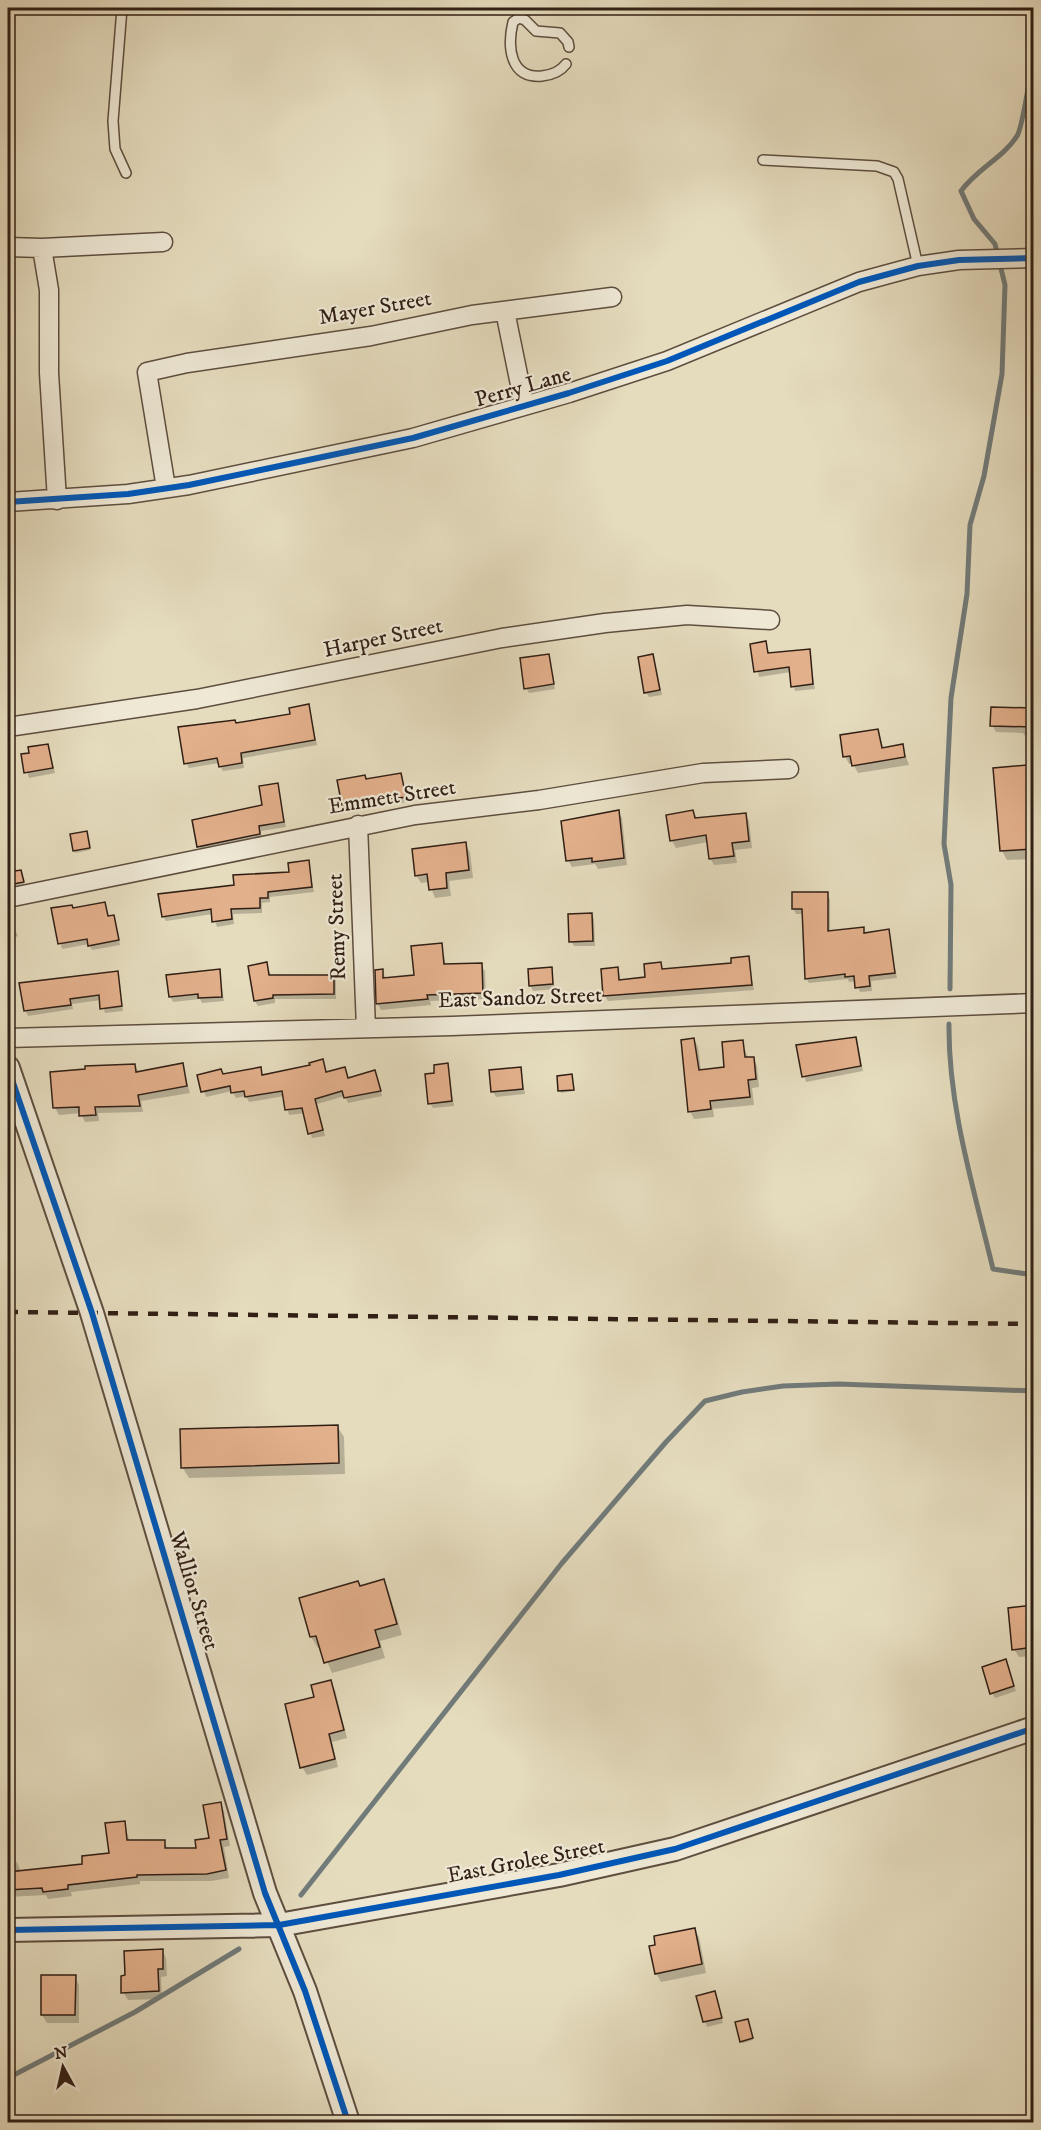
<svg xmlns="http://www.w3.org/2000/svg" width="1041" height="2130" viewBox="0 0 1041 2130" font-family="'IM FELL DW Pica',serif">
  <rect width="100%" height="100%" fill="#e5dcbe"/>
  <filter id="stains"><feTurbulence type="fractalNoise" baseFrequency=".00333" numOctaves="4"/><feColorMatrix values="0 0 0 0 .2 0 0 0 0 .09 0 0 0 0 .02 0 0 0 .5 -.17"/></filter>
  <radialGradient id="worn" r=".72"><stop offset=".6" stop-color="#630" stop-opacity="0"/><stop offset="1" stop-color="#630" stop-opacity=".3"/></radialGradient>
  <path fill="#0003" d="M765 643 769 655 809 651 815 689 795 691 791 672 759 677 752 645Z
    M548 656 555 689 529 693 526 688Z
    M653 656 662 695 649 697 646 692Z
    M1029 662H1034V741L1028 740 1023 733 996 732 992 725 1026 709Z
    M309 706 317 745 243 758 244 768 223 771 219 763 189 768 186 763 236 725 292 715Z
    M878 730 884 749 902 746 909 765 858 773 853 764H849L845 756Z
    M48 746 55 773 29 778 23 756Z
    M1026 766 1034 781V859L1007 860 1002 851Z
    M400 774 407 802 346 811 343 806Z
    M277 784 286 827 261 831 262 839 201 852 194 822 264 806Z
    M618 811 622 818 627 865 598 869 595 864 572 867 568 860Z
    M693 811 697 818 745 814 749 821 752 848 735 850 737 863 714 865 710 858 708 842 676 848 672 841Z
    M87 834 90 850 75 853 74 851Z
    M465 844 470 852 473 878 449 881 451 896 435 898 429 882 421 883 416 875Z
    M309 862 314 892 270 897V902L262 903V913L233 914 234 924 217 927 213 914 166 921 163 916 235 887 291 874Z
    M21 871 24 884 8 887V874Z
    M827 894 830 899V932L863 929 866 934 888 931 897 978 871 981 872 991 860 992 856 981 849 982 848 979 809 983 806 978 804 914H796L793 908Z
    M104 904 109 917 113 916 116 922 120 945 92 950 89 944 62 949 53 910 73 909Z
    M591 914 594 919 595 946H574L571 941Z
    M8 915 18 936 8 941Z
    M441 945 446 965H481L485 971 486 999 430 1001 431 1005 381 1010 378 1004 377 971 382 970 386 979 415 976Z
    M748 958 754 990 608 1001 605 996 618 969 621 981 647 979 660 963 663 971 733 964Z
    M267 964 271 976H333L336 981V999H275V1003L258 1006 255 1001Z
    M551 969 555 989 533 991 530 985Z
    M219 970 224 1001 202 1003 200 999 173 1002 170 996Z
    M117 973 123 1011 105 1013 101 1000 72 1004 73 1009 28 1016 25 1010Z
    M856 1038 863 1071 806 1082 798 1046Z
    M694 1039 698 1047 701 1071 726 1068 742 1042 748 1058H753L757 1066 759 1087 752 1088 754 1105 713 1109 714 1117 694 1119 690 1111Z
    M322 1061 327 1073 348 1079 377 1077 382 1096 348 1103 345 1096 317 1104 325 1136 312 1138 305 1113 289 1115 284 1096 249 1102 246 1096 236 1098 232 1091 206 1097 199 1076H223L260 1069 263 1076 312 1066Z
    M135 1065 139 1073 182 1065 190 1093 141 1101 143 1112 98 1113 99 1121 85 1122 81 1113 59 1115 55 1108 52 1074Z
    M447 1065 454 1106 433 1108 430 1103Z
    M520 1068 525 1094 496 1097 493 1092Z
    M571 1075 574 1091 561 1093 560 1090Z
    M337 1426 344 1437 345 1474 189 1478 182 1467Z
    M8 1540H11L15 1548V1567H8Z
    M383 1581 389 1592 402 1635 380 1641 385 1658 332 1673 321 1647 318 1648 311 1637 361 1587Z
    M1034 1607V1656L1019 1657 1014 1649Z
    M8 1655H10L15 1663V1681L8 1682Z
    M1005 1661 1016 1691 995 1698 992 1693Z
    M330 1682 335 1690 347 1738 332 1742 338 1767 307 1775 302 1767 316 1698Z
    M8 1731 11 1808H8Z
    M220 1803 224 1811 230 1846 224 1847 229 1878 211 1881H140V1884L71 1892 72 1896 48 1899 46 1895 8 1897V1862H17L21 1872 84 1865 110 1854 124 1823 130 1842H164L169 1850H198L210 1839Z
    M694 1929 699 1937 706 1973 661 1982 656 1973Z
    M162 1950 166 1958 167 1976 161 1977 162 1999 128 2000 123 1992Z
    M75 1977 79 1985V2023H47L42 2015Z
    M714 1993 723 2023 707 2027 698 1997Z
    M748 2023 753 2040 743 2043 741 2041Z"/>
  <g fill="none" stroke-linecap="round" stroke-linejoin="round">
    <path stroke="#717b7a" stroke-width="5" d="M950 989 951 885 944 844 951 698 967 594 970 525 984 476 1002 374 1005 285 995 244 974 219 961 191C977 169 1004 157 1017 136 1023 127 1031 69 1034 54
      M949 1024C948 1106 974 1189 993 1269L1034 1275
      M301 1895 562 1563 666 1442 705 1401 742 1392 783 1386 838 1384 1034 1391
      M8 2078 135 2012 239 1949"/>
  </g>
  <path fill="#e3b08c" stroke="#311f15" stroke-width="1.5" d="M766 641 768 653 810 649 813 684 791 687 789 667 754 672 750 644Z
    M549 654 554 684 524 689 520 658Z
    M653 654 660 690 644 693 638 657Z
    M309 704 315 740 241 753 242 763 219 767 217 758 184 764 178 727 235 720 236 723 290 714 289 708Z
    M991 707 1034 708V727L990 726Z
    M878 729 882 748 903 744 905 757 852 766 850 756 843 757 840 735Z
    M48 744 53 768 24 773 21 754 29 753 28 747Z
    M1027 765 1028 780H1034V849L1000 851 993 768Z
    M401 773 406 797 342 806 337 780 365 775 366 779Z
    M278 783 284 822 259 826 260 834 197 847 192 820 262 805 259 786Z
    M619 810 624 858 592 862V858L566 861 561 821Z
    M693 810 695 818 746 813 749 841 732 843 734 856 709 859 706 835 670 841 666 815Z
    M87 831 90 848 73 851 70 834Z
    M466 842 469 870 446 873 447 888 429 890 427 874 415 876 412 849Z
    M309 860 312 887 268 892V898H260V908L231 909 232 919 212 922 211 909 162 917 158 894 234 885 233 875 289 872 288 863Z
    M21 870 24 882 8 885V872Z
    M792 892H828V931L864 927V933L889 929 895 973 869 976 870 986 855 988 854 976 845 977V974L805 979 802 909H792Z
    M105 902 108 916 114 915 119 940 88 946 87 939 58 944 51 908 72 905 73 908Z
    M592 913 593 941 569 942 568 914Z
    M442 943 444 964 482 963 483 993 427 995 428 999 376 1004 375 970 383 969V978L414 975 411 946Z
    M749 956 752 985 603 996 601 969 618 967 619 980 645 977 644 964 661 962 662 969 731 963V958Z
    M267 962 269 975H334V994L273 995V998L254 1001 248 966Z
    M552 967 553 984 529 986 528 969Z
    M220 969 222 997 198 998V994L169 997 166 975Z
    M118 971 122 1006 100 1009 99 995 70 999 71 1005 24 1011 19 983Z
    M856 1037 861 1066 802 1077 796 1045Z
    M694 1038 699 1070 724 1067 722 1042 743 1040 745 1057H754L756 1079 748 1080 750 1097 710 1101 711 1109 688 1112 681 1040Z
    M323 1059 326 1072 345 1067 348 1078 375 1070 381 1091 344 1098 342 1091 315 1099 323 1130 308 1134 302 1108 285 1110 282 1091 245 1097 244 1091 231 1093 230 1086 201 1092 197 1075 221 1069 223 1074 261 1067 262 1075 310 1065 309 1063Z
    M183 1063 187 1086 138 1095 140 1106 95 1107 96 1115 79 1116V1107L53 1108 50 1072 85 1069V1066L135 1064 136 1072Z
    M448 1063 452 1101 428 1104 425 1074 434 1073V1065Z
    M521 1067 523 1089 491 1092 489 1070Z
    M572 1074 574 1090 558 1091 557 1076Z
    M338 1425 339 1463 181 1468 180 1429Z
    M384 1579 397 1624 375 1630 380 1647 324 1663 316 1636 310 1637 299 1598 358 1581 360 1586Z
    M1034 1605V1647L1012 1650 1008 1608Z
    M1006 1659 1014 1686 990 1694 982 1667Z
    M331 1680 344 1730 329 1734 335 1759 300 1768 285 1704 314 1697 311 1685Z
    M221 1802 227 1839 220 1840 226 1870 207 1874 137 1875V1877L68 1885V1889L43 1892 42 1888 8 1890V1872L82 1864V1856L109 1853 105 1823 125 1821 127 1840H165V1848H196L195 1840 209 1838 203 1805Z
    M695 1928 702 1964 655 1974 649 1946 655 1945 654 1936Z
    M163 1949V1969H158L159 1991 121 1993V1976L125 1975 124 1951Z
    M41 1975H76L75 2015H41Z
    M715 1991 722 2018 703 2022 696 1996Z
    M748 2019 753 2038 740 2042 735 2022Z"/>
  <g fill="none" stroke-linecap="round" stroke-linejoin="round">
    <g stroke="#5e4e3f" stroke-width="12">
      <path id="service" d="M122 8 113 121 115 149 126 173
        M519 8V18L513 22C507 47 510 79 542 76 552 75 560 72 566 64
        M519 18 525 20 536 31 560 33 568 42 569 47
        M763 160 877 166 894 172 898 179 918 266"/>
    </g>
    <g stroke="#5e4e3f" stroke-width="21">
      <path id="minor" d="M8 247 42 248 163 242
        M42 248 49 290V373L57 500
        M505 311 524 404
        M166 488 147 372 187 363 371 336 472 315 612 297
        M8 502 128 494 189 485 413 438 569 393 667 361 859 282 918 266 959 260 1034 258
        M8 727 197 699 502 638 605 623 687 615 770 620
        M358 825 366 1028
        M8 898 415 815 539 800 703 773 789 769
        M8 1038 452 1026 1034 1003"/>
    </g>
    <g stroke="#5e4e3f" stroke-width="26">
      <path id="tertiary" d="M8 1068 92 1313 265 1893 305 1991 348 2122
        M8 1930 279 1925 559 1875 675 1849 1034 1728"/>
    </g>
    <use href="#service" stroke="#eee8d5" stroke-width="9"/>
    <use href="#minor" stroke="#eee8d5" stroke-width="18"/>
    <use href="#tertiary" stroke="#eee8d5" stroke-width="22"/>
    <path stroke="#311f15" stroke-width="4.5" stroke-dasharray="10 10" stroke-linecap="butt" d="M8 1312 1034 1324"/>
    <g stroke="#eee8d5" stroke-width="10">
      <path id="cycleway" d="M8 502 128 494 189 485 413 438 569 393 667 361 859 282 918 266 959 260 1034 258
        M8 1068 92 1313 265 1893 305 1991 348 2122
        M8 1930 279 1925 559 1875 675 1849 1034 1728"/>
    </g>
    <use href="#cycleway" stroke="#0057b8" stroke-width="6"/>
  </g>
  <g text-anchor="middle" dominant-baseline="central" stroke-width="4.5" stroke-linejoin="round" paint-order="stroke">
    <g font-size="22" fill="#311f15" stroke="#eee8d5">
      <text transform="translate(375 308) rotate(-10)">Mayer Street</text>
      <text transform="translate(523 387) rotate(-16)">Perry Lane</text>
      <text transform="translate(383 638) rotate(-12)">Harper Street</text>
      <text transform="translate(392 797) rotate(-9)">Emmett Street</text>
      <text transform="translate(337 927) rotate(-92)">Remy Street</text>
      <text transform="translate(520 998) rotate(-2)">East Sandoz Street</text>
      <text transform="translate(194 1591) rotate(73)">Wallior Street</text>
      <text transform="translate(526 1861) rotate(-11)">East Grolee Street</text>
    </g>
  </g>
  <rect width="1041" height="2130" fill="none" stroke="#e5dcbe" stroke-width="30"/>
  <rect x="9" y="9" width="1023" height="2112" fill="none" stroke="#311f15" stroke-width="3"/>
  <rect x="15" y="15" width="1011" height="2100" fill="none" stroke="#311f15" stroke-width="1.5"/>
  <g transform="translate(63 2067) rotate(352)" stroke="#eee8d5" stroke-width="4.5" paint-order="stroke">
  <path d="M0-4.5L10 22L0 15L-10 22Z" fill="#311f15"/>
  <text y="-9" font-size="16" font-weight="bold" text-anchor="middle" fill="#311f15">N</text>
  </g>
  <rect width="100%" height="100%" filter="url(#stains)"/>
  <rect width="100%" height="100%" fill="url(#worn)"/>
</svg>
